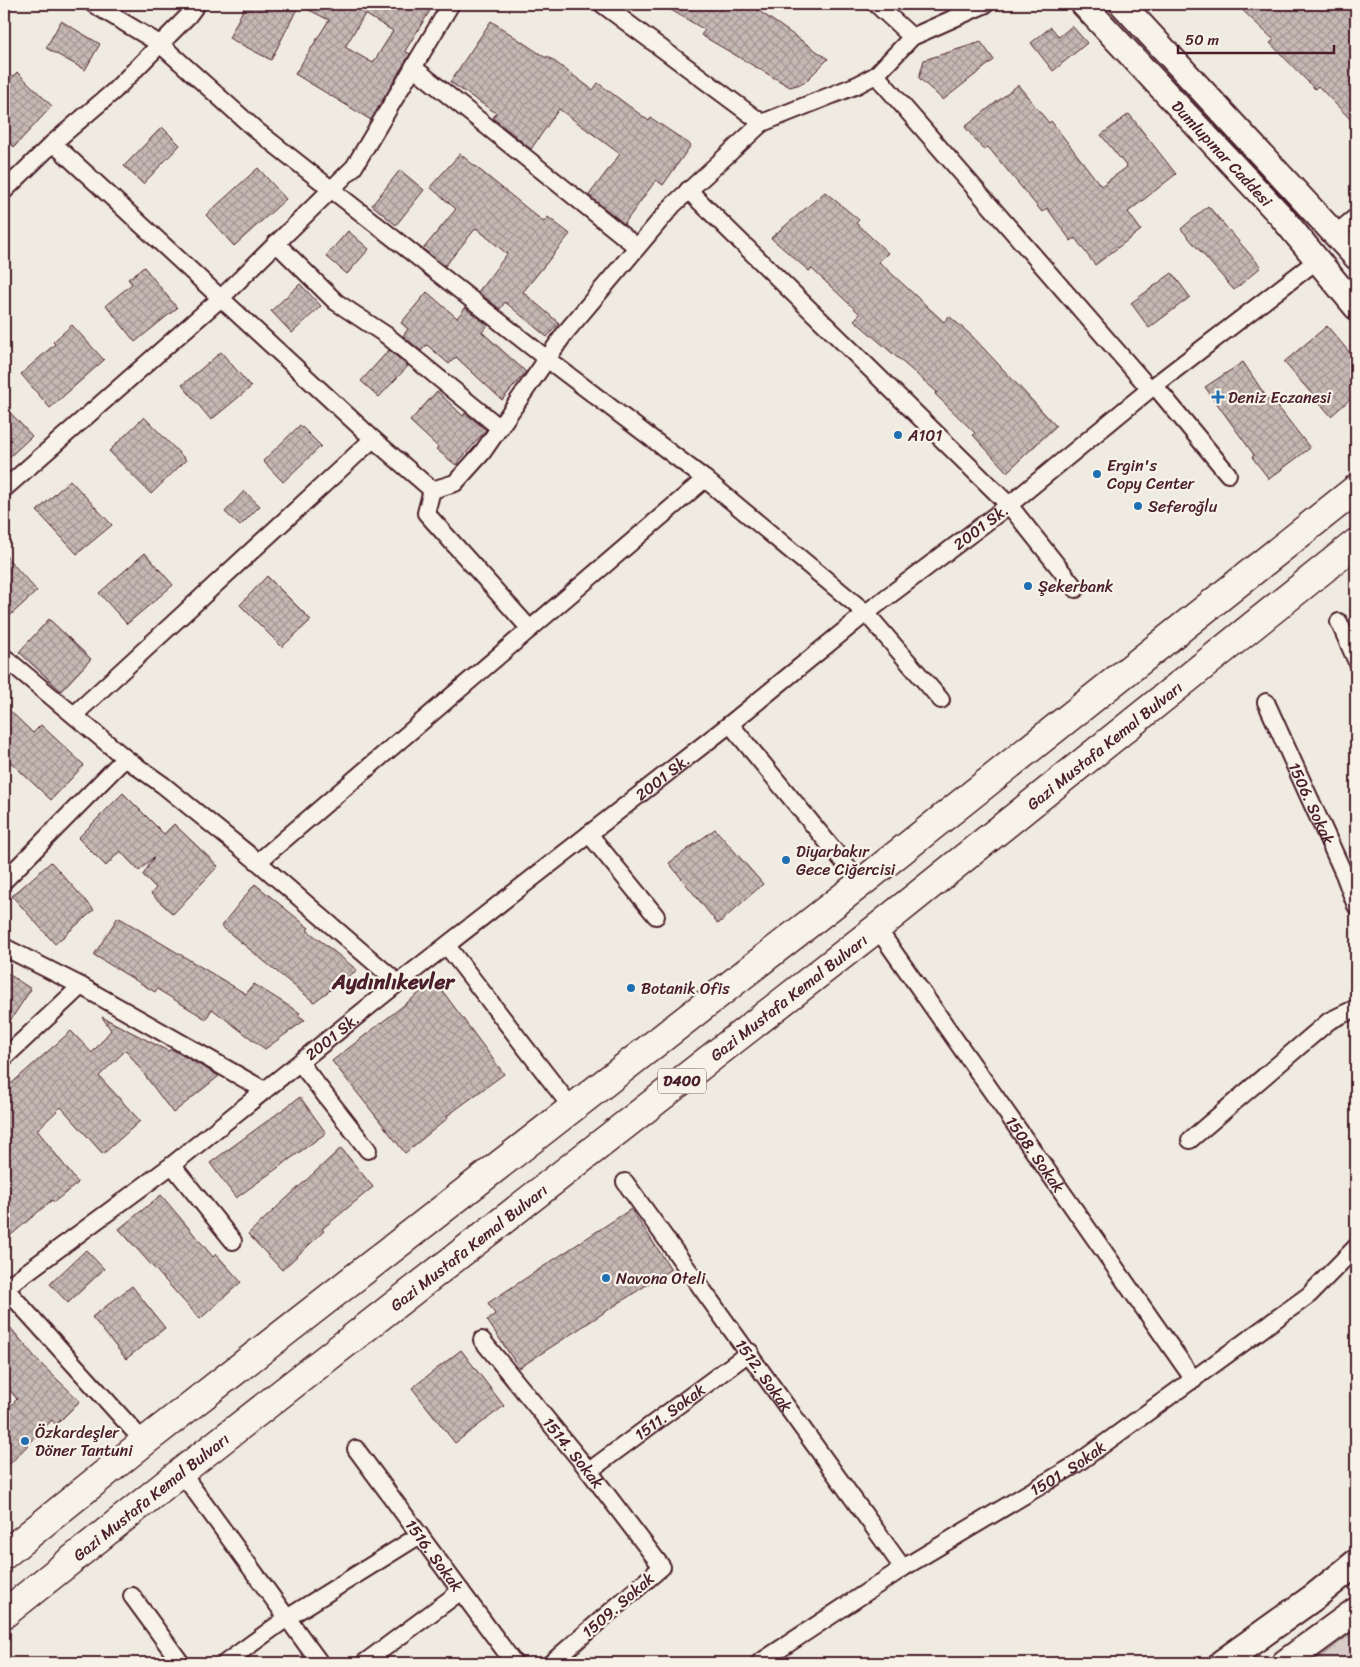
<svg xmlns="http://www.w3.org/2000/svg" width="1360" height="1667" viewBox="0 0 1360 1667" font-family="Sriracha,sans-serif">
  <defs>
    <pattern id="park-crowns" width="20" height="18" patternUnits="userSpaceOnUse" patternTransform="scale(1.25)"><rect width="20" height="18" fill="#d8cdc6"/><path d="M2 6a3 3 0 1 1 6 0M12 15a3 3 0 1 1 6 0" fill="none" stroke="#bbb0aa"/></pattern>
    <pattern id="building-cross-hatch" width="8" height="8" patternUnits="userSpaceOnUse" patternTransform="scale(1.25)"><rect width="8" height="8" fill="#c6b8b3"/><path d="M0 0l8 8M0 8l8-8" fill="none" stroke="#a39592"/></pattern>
  </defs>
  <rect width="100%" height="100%" fill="#f0ebe0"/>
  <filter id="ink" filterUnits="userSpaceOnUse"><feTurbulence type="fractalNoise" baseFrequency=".02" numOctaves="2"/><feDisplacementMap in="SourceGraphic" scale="10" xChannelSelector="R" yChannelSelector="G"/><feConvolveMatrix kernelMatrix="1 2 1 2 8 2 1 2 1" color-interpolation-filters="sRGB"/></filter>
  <g filter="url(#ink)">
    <path fill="url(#park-crowns)" stroke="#917678" d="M1356 1630V1663H1312Z"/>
    <path fill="url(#building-cross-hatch)" stroke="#4a1f2b" fill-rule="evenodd" d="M246 4H434L405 51 410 54 371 120 295 74 329 20 299 5 271 60 229 38ZM365 14 393 31 373 63 345 47Z
      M661 4H749L828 59 804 83 790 87 701 35 705 30Z
      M1236 4H1356V125L1318 86 1315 89 1270 43 1274 40Z
      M61 21 100 44 85 70 46 48Z
      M491 21 546 58 547 56 593 90 598 83 649 121 651 118 691 145 663 185 656 180 624 224 589 195 620 154 559 109 531 149 493 118 496 113 450 82Z
      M1072 26 1087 43 1053 71 1031 43 1051 27 1059 37Z
      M981 42 994 60 943 100 919 78 924 60Z
      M17 72 52 106 14 147 4 137V87Z
      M1018 85 1049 123 1051 121 1101 186 1127 167 1101 135 1129 114 1176 174 1128 212 1141 230 1095 265 1075 238 1071 241 1047 208 1042 212 988 147 984 150 965 127Z
      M162 127 180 145 143 184 124 166Z
      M460 154 544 222 548 217 570 234 523 292 559 323 547 337 505 302 500 309 478 292 507 254 476 228 445 266 423 249 456 209 430 187Z
      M258 168 286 199 234 246 206 215Z
      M400 170 424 190 396 225 372 205Z
      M825 192 859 220 856 223 888 253 879 262 944 322 949 316 972 336 1056 426 1007 472 973 435 975 433 935 394 937 392 854 320 860 314 812 269 809 271 771 238Z
      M1208 206 1261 267 1234 290 1181 229Z
      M348 231 369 249 347 274 326 256Z
      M144 267 177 308 135 342 106 305 132 284 128 279Z
      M1172 273 1190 297 1149 328 1131 303Z
      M300 284 321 306 292 333 271 311Z
      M427 292 457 318 465 308 488 325 482 332 526 372 502 400 456 357 449 364 427 345 421 351 403 336 408 329 401 323Z
      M72 325 104 360 50 408 21 374 55 344 53 342Z
      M1327 326 1356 360V394L1331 416 1284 362Z
      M389 350 408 366 379 397 361 381Z
      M221 352 251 387 211 420 182 385Z
      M1243 362 1269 401 1272 399 1310 448 1269 479 1252 457 1254 455 1205 387Z
      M437 391 463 416 465 413 486 430 456 465 436 449 438 447 410 421Z
      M4 406 32 436 4 462Z
      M144 417 186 460 151 494 109 451Z
      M300 425 321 446 283 482 263 461Z
      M70 480 112 525 77 554 37 511Z
      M244 491 260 506 240 526 225 512Z
      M145 553 173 585 127 624 99 593Z
      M4 554 37 591 4 621Z
      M267 576 311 620 282 647 240 605Z
      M49 619 91 659 61 691 19 652Z
      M4 705 33 733 41 725 84 765 51 800 4 756Z
      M123 793 164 834 174 824 218 866 173 914 151 894 156 888 143 875 154 857 139 871 120 851 106 866 78 838Z
      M715 829 763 884 718 924 669 863Z
      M51 862 94 910 55 944 12 896Z
      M255 884 309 928 307 930 357 970 314 1002 221 926Z
      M118 917 246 994 254 984 300 1013 298 1015 305 1020 265 1049 212 1009 206 1019 157 989 155 992 94 955Z
      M4 971 31 989 4 1030Z
      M435 981 504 1074 447 1116 448 1118 405 1153 332 1061Z
      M102 1017 168 1051 171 1049 219 1076 173 1113 126 1050 99 1076 140 1121 103 1154 61 1107 37 1130 78 1183 54 1202 52 1200 4 1241V1090L71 1031 92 1053 111 1030Z
      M300 1097 326 1133 236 1198 210 1163Z
      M341 1148 373 1187 322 1229 324 1231 282 1270 248 1234Z
      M161 1195 213 1257 216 1254 241 1282 200 1319 119 1229Z
      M631 1209 671 1269 519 1368 487 1320 495 1314 488 1303Z
      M86 1250 104 1269 68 1303 50 1284Z
      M132 1286 165 1328 126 1359 92 1317Z
      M4 1320 40 1363 80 1401 56 1425 52 1420 4 1470V1413L17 1399 4 1383Z
      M461 1350 504 1406 455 1443 412 1388Z"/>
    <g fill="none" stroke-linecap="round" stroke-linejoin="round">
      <g stroke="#4a1f2b" stroke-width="20">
        <g id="street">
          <path d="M93 4 160 44 256 130 547 359 705 479 866 613 941 700"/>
          <path d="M602 4 762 123"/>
          <path d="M876 4 912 37"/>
          <path d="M413 67 637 247"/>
          <path d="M876 75 1150 389"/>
          <path d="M53 143 373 439 432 490 455 483 482 453 565 333 673 205 762 123 857 85 876 75 912 37 986 4"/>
          <path d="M688 190 1009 505 1076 589"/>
          <path d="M4 191 53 143 114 91 188 16 197 4"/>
          <path d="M1334 235 1356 217"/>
          <path d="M276 243 336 302 386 335 500 428"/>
          <path d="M1155 386 1228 474"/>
          <path d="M4 489 221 298 354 167 451 4"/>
          <path d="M432 490 426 513 530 629"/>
          <path d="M1339 622 1356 660"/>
          <path d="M4 657 125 758 163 785 258 862 398 983"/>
          <path id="s1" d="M1266 702 1344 874 1356 906"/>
          <path d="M74 715 373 439"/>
          <path d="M730 724 861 883"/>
          <path d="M589 834 656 916"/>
          <path d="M258 862 705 479"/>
          <path d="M4 881 125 758"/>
          <path id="s2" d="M877 928 1194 1380"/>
          <path d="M447 946 572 1108"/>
          <path d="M4 947 81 986 264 1090"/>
          <path d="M4 1058 81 986"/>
          <path d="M300 1063 368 1150"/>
          <path d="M1190 1140 1329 1021 1356 1008"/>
          <path d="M172 1165 233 1241"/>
          <path id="s3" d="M625 1182 903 1568"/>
          <path d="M5 1288 144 1442"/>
          <path id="s4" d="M4 1289 172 1165 398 983 730 724 866 613 1009 505 1150 389 1316 261"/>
          <path id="s5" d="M482 1340 589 1471 662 1567 551 1663"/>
          <path id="s6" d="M356 1449 514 1663"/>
          <path id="s7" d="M589 1471 750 1352"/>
          <path d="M181 1472 320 1663"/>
          <path d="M132 1596 181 1663"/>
          <path d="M225 1663 287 1618 420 1535"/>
          <path d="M364 1663 461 1591"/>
          <path id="s8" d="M759 1663 903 1568 1075 1465 1309 1295 1356 1247"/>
        </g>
      </g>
      <g stroke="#4a1f2b" stroke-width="28">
        <g id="secondary">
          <path id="s9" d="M1083 4 1281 216 1356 307"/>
          <path d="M1122 4 1356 257"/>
        </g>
      </g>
      <g stroke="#4a1f2b" stroke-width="30">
        <path id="primary" d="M1222 1663 1314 1597 1356 1563
          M1285 1663 1356 1611"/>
      </g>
      <g stroke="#4a1f2b" stroke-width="31">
        <g id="highway">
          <path d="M4 1555 144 1442 861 883 1356 489"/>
          <path id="s10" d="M4 1614 181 1472 877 928 1356 543"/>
        </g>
      </g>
      <use href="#street" stroke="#f7f3e8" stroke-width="16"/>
      <use href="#secondary" stroke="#f7f3e8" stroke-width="24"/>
      <use href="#primary" stroke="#f7f3e8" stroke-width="26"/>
      <use href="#highway" stroke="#f7f3e8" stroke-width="28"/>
    </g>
  </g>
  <g fill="#1f6fb2" stroke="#f7f3e8" stroke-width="2">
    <path d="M1215.5 389.5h5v5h5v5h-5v5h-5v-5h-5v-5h5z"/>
    <circle cx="898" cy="435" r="5"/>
    <circle cx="1097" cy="474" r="5"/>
    <circle cx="1138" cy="506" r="5"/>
    <circle cx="1028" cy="586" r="5"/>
    <circle cx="786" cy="860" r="5"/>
    <circle cx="631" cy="988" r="5"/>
    <circle cx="606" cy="1278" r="5"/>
    <circle cx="25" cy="1441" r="5"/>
  </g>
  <g text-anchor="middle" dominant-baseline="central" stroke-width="4.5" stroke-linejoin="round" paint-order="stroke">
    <rect fill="#f7f3e8" stroke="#7e5f64" stroke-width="1" x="658" y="1068.5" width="48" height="25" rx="4"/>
    <g font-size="15" font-weight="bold" fill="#4a1f2b">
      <text x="682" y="1081">D400</text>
    </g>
    <g font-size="16" fill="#4a1f2b" stroke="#f7f3e8">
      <text stroke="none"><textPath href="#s9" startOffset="204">Dumlupınar Caddesi</textPath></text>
      <text stroke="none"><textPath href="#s4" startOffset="1239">2001 Sk.</textPath></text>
      <text stroke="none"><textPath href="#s10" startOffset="1402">Gazi Mustafa Kemal Bulvarı</textPath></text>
      <text stroke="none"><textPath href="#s4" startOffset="834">2001 Sk.</textPath></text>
      <text stroke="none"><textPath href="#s1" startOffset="111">1506. Sokak</textPath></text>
      <text stroke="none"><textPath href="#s10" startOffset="998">Gazi Mustafa Kemal Bulvarı</textPath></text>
      <text stroke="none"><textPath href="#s4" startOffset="414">2001 Sk.</textPath></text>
      <text stroke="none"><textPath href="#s2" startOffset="276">1508. Sokak</textPath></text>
      <text stroke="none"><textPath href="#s10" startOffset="592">Gazi Mustafa Kemal Bulvarı</textPath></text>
      <text stroke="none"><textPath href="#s3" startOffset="238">1512. Sokak</textPath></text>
      <text stroke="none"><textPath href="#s7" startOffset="100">1511. Sokak</textPath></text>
      <text stroke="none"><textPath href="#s5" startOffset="145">1514. Sokak</textPath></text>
      <text stroke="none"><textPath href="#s8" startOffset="365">1501. Sokak</textPath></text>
      <text stroke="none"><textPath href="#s10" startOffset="188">Gazi Mustafa Kemal Bulvarı</textPath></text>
      <text stroke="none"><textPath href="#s6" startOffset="132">1516. Sokak</textPath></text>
      <text transform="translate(618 1605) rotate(-41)">1509. Sokak</text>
    </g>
    <g font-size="16" fill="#4a1f2b" stroke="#f7f3e8" text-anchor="start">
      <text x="1228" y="397">Deniz Eczanesi</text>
      <text x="908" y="435">A101</text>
      <text x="1107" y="465">Ergin's<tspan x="1107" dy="18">Copy Center</tspan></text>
      <text x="1148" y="506">Seferoğlu</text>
      <text x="1038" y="586">Şekerbank</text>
      <text x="796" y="851">Diyarbakır<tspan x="796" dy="18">Gece Ciğercisi</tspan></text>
      <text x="641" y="988">Botanik Ofis</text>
      <text x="616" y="1278">Navona Oteli</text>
      <text x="35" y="1432">Özkardeşler<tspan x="35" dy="18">Döner Tantuni</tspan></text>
    </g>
    <g font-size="21" font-weight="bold" fill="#4a1f2b" stroke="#f7f3e8">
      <text x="393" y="982">Aydınlıkevler</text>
    </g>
  </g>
  <rect width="1360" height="1667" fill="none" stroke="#f7f3e8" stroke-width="20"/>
  <rect x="10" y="10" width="1340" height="1647" fill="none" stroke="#4a1f2b" stroke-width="2" filter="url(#ink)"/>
  <path d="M1178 45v8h156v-8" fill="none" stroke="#4a1f2b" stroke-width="2.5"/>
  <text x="1185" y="45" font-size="15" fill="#4a1f2b" stroke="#f7f3e8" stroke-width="4" paint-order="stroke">50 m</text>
</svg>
